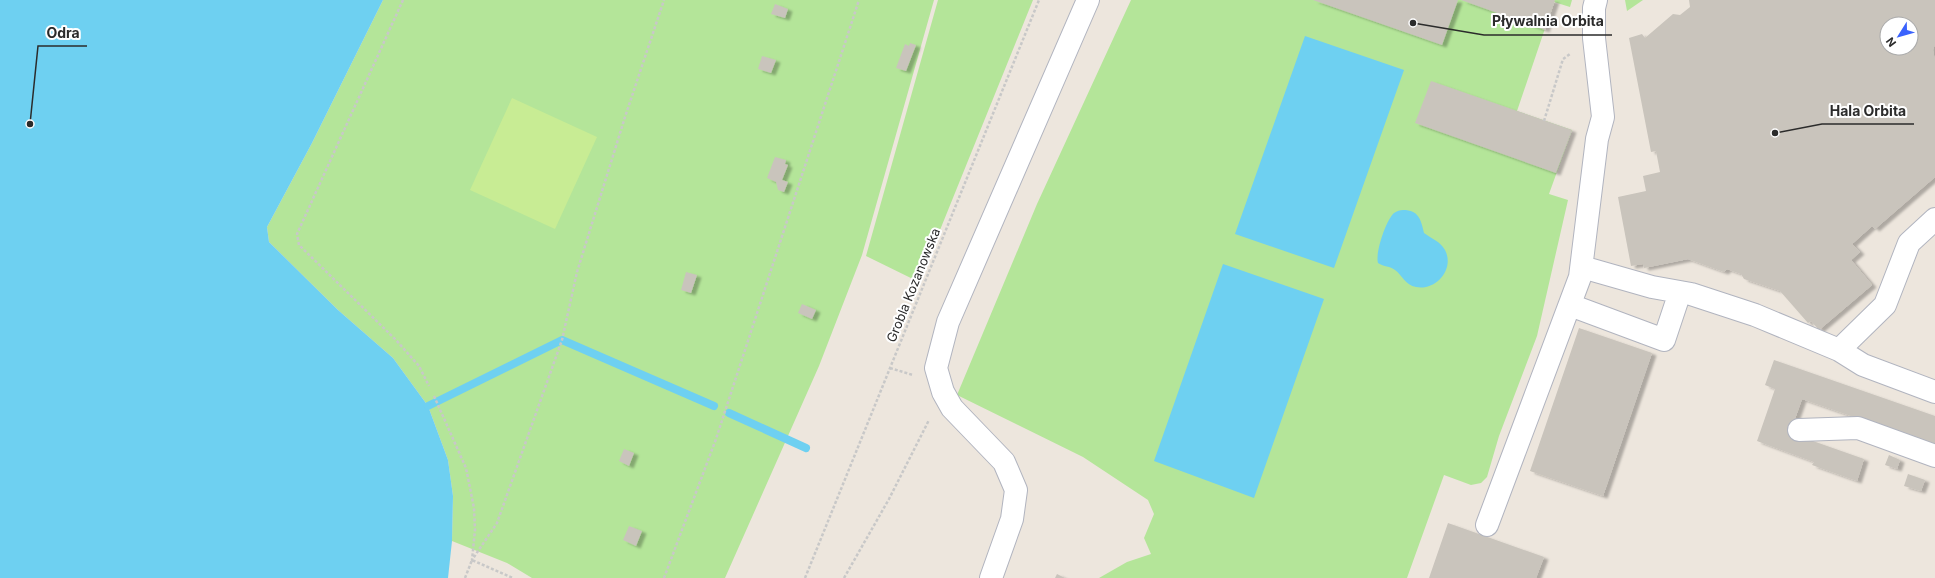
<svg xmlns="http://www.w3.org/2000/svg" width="1935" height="578" viewBox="0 0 1935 578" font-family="Inter,sans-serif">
  <defs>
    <filter id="shadow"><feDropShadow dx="4.5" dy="2.5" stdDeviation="1" flood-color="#0004"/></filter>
  </defs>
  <rect width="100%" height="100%" fill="#ede6dd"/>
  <path fill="#b4e599" d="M383 0H934L862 255 819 366 725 578H532L507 563 452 541 453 496 448 460 428 406 393 358 338 310 269 242 267 227 312 143Z
    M938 0H1033L919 282 866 256Z
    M1131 0H1572L1570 7 1554 2 1517 111 1572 130 1549 194 1568 200 1537 336 1499 436 1487 477 1481 483 1471 485 1444 475 1407 578H1099L1127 562 1151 554 1144 538 1154 514 1148 500 1083 457 957 395 1037 204Z
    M1625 0H1643L1627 11Z"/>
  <path fill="#c8ec94" d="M512 98 597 137 555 229 470 190Z"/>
  <path fill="#6ed0f1" d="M0 0H383L312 143 267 227 269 242 338 310 393 358 428 406 448 460 453 496 452 541 448 578H0Z
    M1305 36 1404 70 1334 268 1235 234Z
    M1403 210C1419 210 1421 220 1424 233 1432 239 1440 241 1445 250 1455 269 1436 291 1416 287 1405 285 1403 276 1395 270 1390 266 1384 267 1378 263 1375 253 1386 220 1394 213 1397 211 1400 210 1403 210Z
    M1223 264 1324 299 1254 498 1154 461Z"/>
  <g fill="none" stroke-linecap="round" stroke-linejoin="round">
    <path stroke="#6ed0f1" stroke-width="8" d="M428 406 562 340 714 406
      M729 413 806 448"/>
  </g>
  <path fill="#c9c4bc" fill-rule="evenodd" filter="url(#shadow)" d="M1313 0H1458L1442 45Z
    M1461 0H1555L1545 30Z
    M1689 0H1935V44L1933 50 1935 61V177L1875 229 1872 226 1852 244 1860 252 1851 260 1872 285 1819 330 1811 321 1808 323 1780 291 1744 279 1741 274 1727 269 1724 272 1688 259 1644 268 1643 264 1631 266 1618 197 1646 191 1643 176 1660 172 1656 151 1651 152 1629 38 1642 34 1645 38 1673 14 1680 15 1690 7ZM1887 24H1911V48H1887Z
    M775 4 788 9 785 18 771 14Z
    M910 43 916 45 906 71 896 68 905 44 909 46Z
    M762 56 776 60 771 73 758 69Z
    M1431 81 1572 130 1556 173 1415 123Z
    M775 157 786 160 785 164 788 165 782 180 788 182 784 192 778 190 776 182 767 178Z
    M686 272 697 275 691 293 681 290Z
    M802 304 816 310 812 319 798 313Z
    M1579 328 1652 353 1603 496 1530 471Z
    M1774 360 1935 416V445L1802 399 1790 433 1864 459 1857 481 1812 465 1814 462 1757 441 1775 389 1765 385Z
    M624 449 634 453 629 466 619 461Z
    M1889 455 1900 460 1897 469 1885 465Z
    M1908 474 1925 480 1921 491 1904 486Z
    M1448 523 1544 557 1536 578H1429Z
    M629 526 642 531 636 546 623 540Z
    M1057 574 1065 578H1055Z"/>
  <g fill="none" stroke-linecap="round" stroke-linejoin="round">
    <g stroke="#b1b4bf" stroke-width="24">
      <path id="minor" d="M1935 219 1909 243 1885 305 1839 350 1863 365 1935 392
        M1582 267 1652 287 1691 294 1755 315 1839 350
        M1570 305 1664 340 1680 292
        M1799 430 1858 428 1935 456
        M1487 525 1580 277 1597 139 1603 117 1594 38V8L1596 0
        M991 578 1012 519 1016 490 1004 462 952 408 943 392 936 368 948 322 1088 0"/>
    </g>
    <path stroke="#c8c8c8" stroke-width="2.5" stroke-dasharray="3 2" stroke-linecap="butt" d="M403 0 297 234 299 245 396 340 419 366 429 386
      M1544 121 1563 59 1570 54
      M890 368 913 375
      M434 396 466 468 474 508 475 530 472 560 497 523 562 340 577 272 625 117 664 0
      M465 578 472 560 513 578
      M664 578 716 439 859 0
      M805 578 1039 0
      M844 578 889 499 929 420"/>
    <use href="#minor" stroke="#fff" stroke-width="22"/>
  </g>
  <g text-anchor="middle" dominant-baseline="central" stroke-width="4" stroke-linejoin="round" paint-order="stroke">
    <g font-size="13" fill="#2b2b2b" stroke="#fff">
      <text transform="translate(913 285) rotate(-68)">Grobla Kozanowska</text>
    </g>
  </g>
  <path fill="none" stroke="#2b2b2b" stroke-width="1.5" d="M1413 23L1484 35H1612M30 124L38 46H87M1775 133L1822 124H1914"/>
  <g fill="#2b2b2b" stroke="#fff" stroke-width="1.5">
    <circle cx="1413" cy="23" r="4"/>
    <circle cx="30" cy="124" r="4"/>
    <circle cx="1775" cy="133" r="4"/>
  </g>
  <g font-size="14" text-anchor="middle" font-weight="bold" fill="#2b2b2b" stroke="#fff" stroke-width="4" stroke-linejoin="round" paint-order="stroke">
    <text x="1548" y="26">Pływalnia Orbita</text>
    <text x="63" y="38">Odra</text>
    <text x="1868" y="116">Hala Orbita</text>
  </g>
  <g transform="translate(1899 36) rotate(233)"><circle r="19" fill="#ffffff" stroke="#aaaaaa"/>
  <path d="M0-3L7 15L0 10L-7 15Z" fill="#3a62fd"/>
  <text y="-6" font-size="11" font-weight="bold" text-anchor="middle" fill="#2b2b2b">N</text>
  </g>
</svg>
